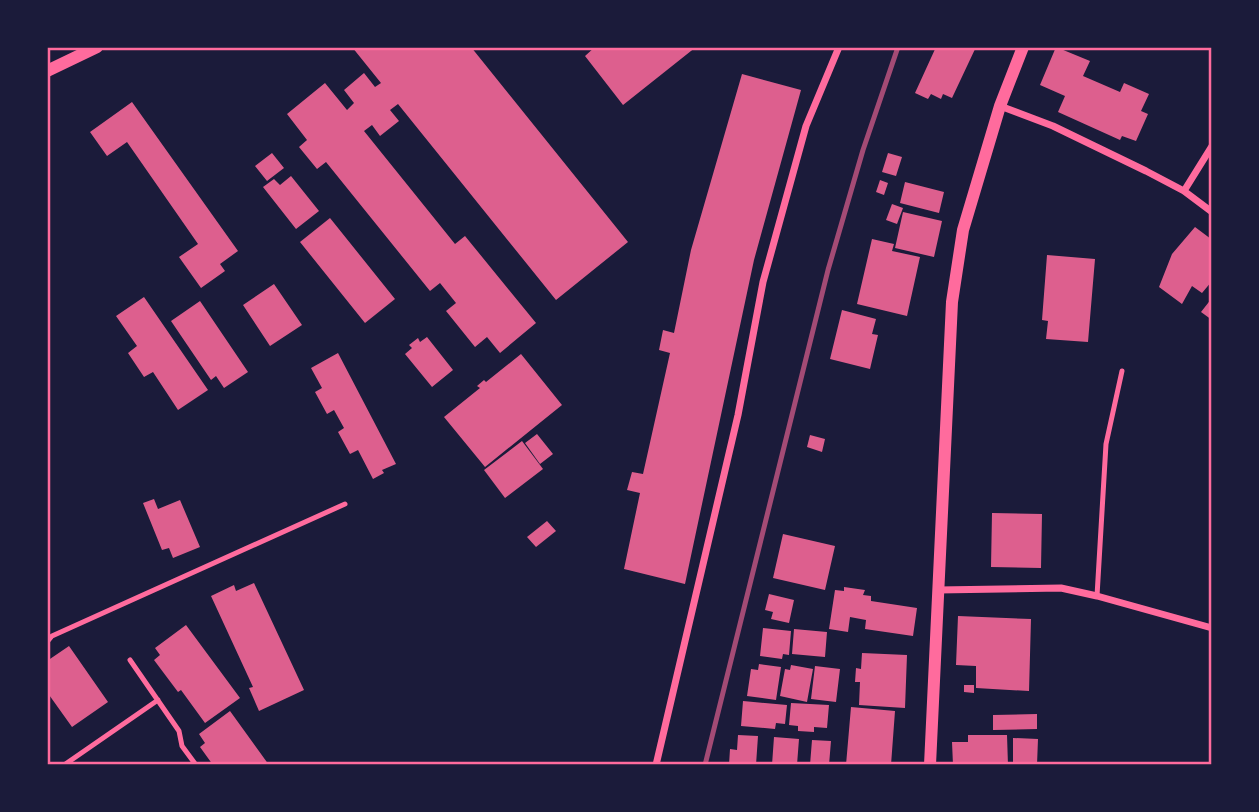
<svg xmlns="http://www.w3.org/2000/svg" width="1259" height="812" viewBox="0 0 1259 812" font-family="'Fira Sans',sans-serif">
  <rect width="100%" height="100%" fill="#1b1b3a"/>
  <path fill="#dd5f8e" d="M352 47H471L628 242 556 300 398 104 390 110 399 121 380 136 372 125 364 131 455 244 465 236 536 323 500 353 487 337 475 347 446 311 456 303 440 283 430 291 326 162 317 169 299 147 307 140 287 114 325 83 347 110 354 103 344 90 364 73 375 87 381 83Z
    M595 47H696L623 105 585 56Z
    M936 47H976L952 98 943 94 941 99 931 94 928 99 915 93Z
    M1056 47 1090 61 1083 76 1120 92 1124 83 1149 94 1141 111 1148 114 1136 141 1122 136 1120 140 1058 112 1065 96 1040 85Z
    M742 74 801 90 754 260 685 584 624 569 640 493 627 490 632 472 643 474 670 353 659 350 663 330 674 333 691 250Z
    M132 102 238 251 220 264 225 271 201 288 179 257 198 244 127 142 107 156 90 132Z
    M272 153 284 168 267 181 255 166Z
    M888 153 902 157 896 176 882 172Z
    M291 176 319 211 296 229 263 187 274 179 280 185Z
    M880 180 888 183 884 195 876 192Z
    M905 182 944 192 939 213 900 203Z
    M892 204 903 208 897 224 886 220Z
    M903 212 942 221 934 257 895 248Z
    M330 218 395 299 365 323 300 242Z
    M1195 227 1211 239 1209 242 1212 244V281L1202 293 1192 286 1182 304 1159 287 1172 254Z
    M872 239 894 244 892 251 920 257 907 316 857 304Z
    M1047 255 1095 259 1088 342 1046 339 1048 321 1042 320Z
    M274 284 302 325 270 346 243 305Z
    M144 297 208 390 178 410 153 372 144 377 128 353 137 346 116 316Z
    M1212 298V320L1201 312Z
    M200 301 248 372 224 388 216 376 211 380 171 321Z
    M842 310 876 319 872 334 878 335 870 369 830 359Z
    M427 337 453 370 432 387 405 354 412 348 409 345 418 338 420 342Z
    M338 353 396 464 382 470 384 473 373 479 358 450 350 454 338 432 344 428 334 410 327 414 315 392 322 388 311 368Z
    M521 354 562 405 485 467 444 417 480 388 477 386 484 380 486 382Z
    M537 434 553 454 540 464 525 443Z
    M810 435 825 439 822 452 807 447Z
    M522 441 543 469 505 498 484 470Z
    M154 499 158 509 180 500 200 547 173 558 169 548 162 550 143 503Z
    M992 513 1042 514 1041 568 991 567Z
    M547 521 556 531 536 547 527 537Z
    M783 534 835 546 825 590 773 578Z
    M254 583 304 690 259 711 249 688 253 687 211 596 234 585 236 591Z
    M844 587 865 590 863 595 871 596V601L917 608 913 636 865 629 866 620 850 617 848 632 829 629 835 590 844 591Z
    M769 594 794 600 789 623 771 619 773 612 765 610Z
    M958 616 1031 619 1029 691 976 688V666L956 665Z
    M186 625 240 698 205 723 181 690 178 692 154 660 160 655 155 648Z
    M763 628 791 631 789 655 783 654 782 659 760 656Z
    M794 629 827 632 825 657 792 654Z
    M69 646 108 702 72 727 47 692V661Z
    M862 653 907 655 905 708 859 705 860 682H855L856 668 861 669Z
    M759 664 781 667 776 700 747 696 751 669 758 670Z
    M791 665 813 669 807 702 780 696 785 669 790 670Z
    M815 666 840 669 836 702 811 699Z
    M964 685H974V693L964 692Z
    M743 701 787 705 785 724 776 723 775 729 741 726Z
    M791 703 829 705 827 728 814 727V732L798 731V726L789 725Z
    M851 707 895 711 891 765H846Z
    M230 711 269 765H213L200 747 205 743 199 734Z
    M1037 714V729L993 730V715Z
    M738 735 758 736 756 765H729L730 749 737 750Z
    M968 735H1007L1008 765H953L952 742H968Z
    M774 737 799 739 797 765H772Z
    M1013 738 1038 739 1037 765H1013Z
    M812 740 831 741 829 765H810Z"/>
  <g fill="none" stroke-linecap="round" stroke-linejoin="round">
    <path stroke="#ff6b9d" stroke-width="5" d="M1097 596 1106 444 1122 371
      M47 642 52 636 345 504
      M130 660 179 731 182 746 196 765
      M64 765 158 700"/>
    <path stroke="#ff6b9d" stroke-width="7" d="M1000 106 1053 126 1146 171 1184 191 1212 212
      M1184 191 1212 146
      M938 590 1061 588 1097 596 1212 628
      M656 765 738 415 763 282 806 126 839 47"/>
    <path stroke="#ff6b9d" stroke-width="12" d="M47 71 97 47
      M930 765 952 302 963 230 1000 106 1023 47"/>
    <path stroke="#a44b75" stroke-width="5" d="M705 765 828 270 863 150 898 47"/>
  </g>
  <rect width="1259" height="812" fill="none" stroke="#1b1b3a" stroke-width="98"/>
  <rect x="49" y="49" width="1161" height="714" fill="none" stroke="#ff6b9d" stroke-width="2.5"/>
</svg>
